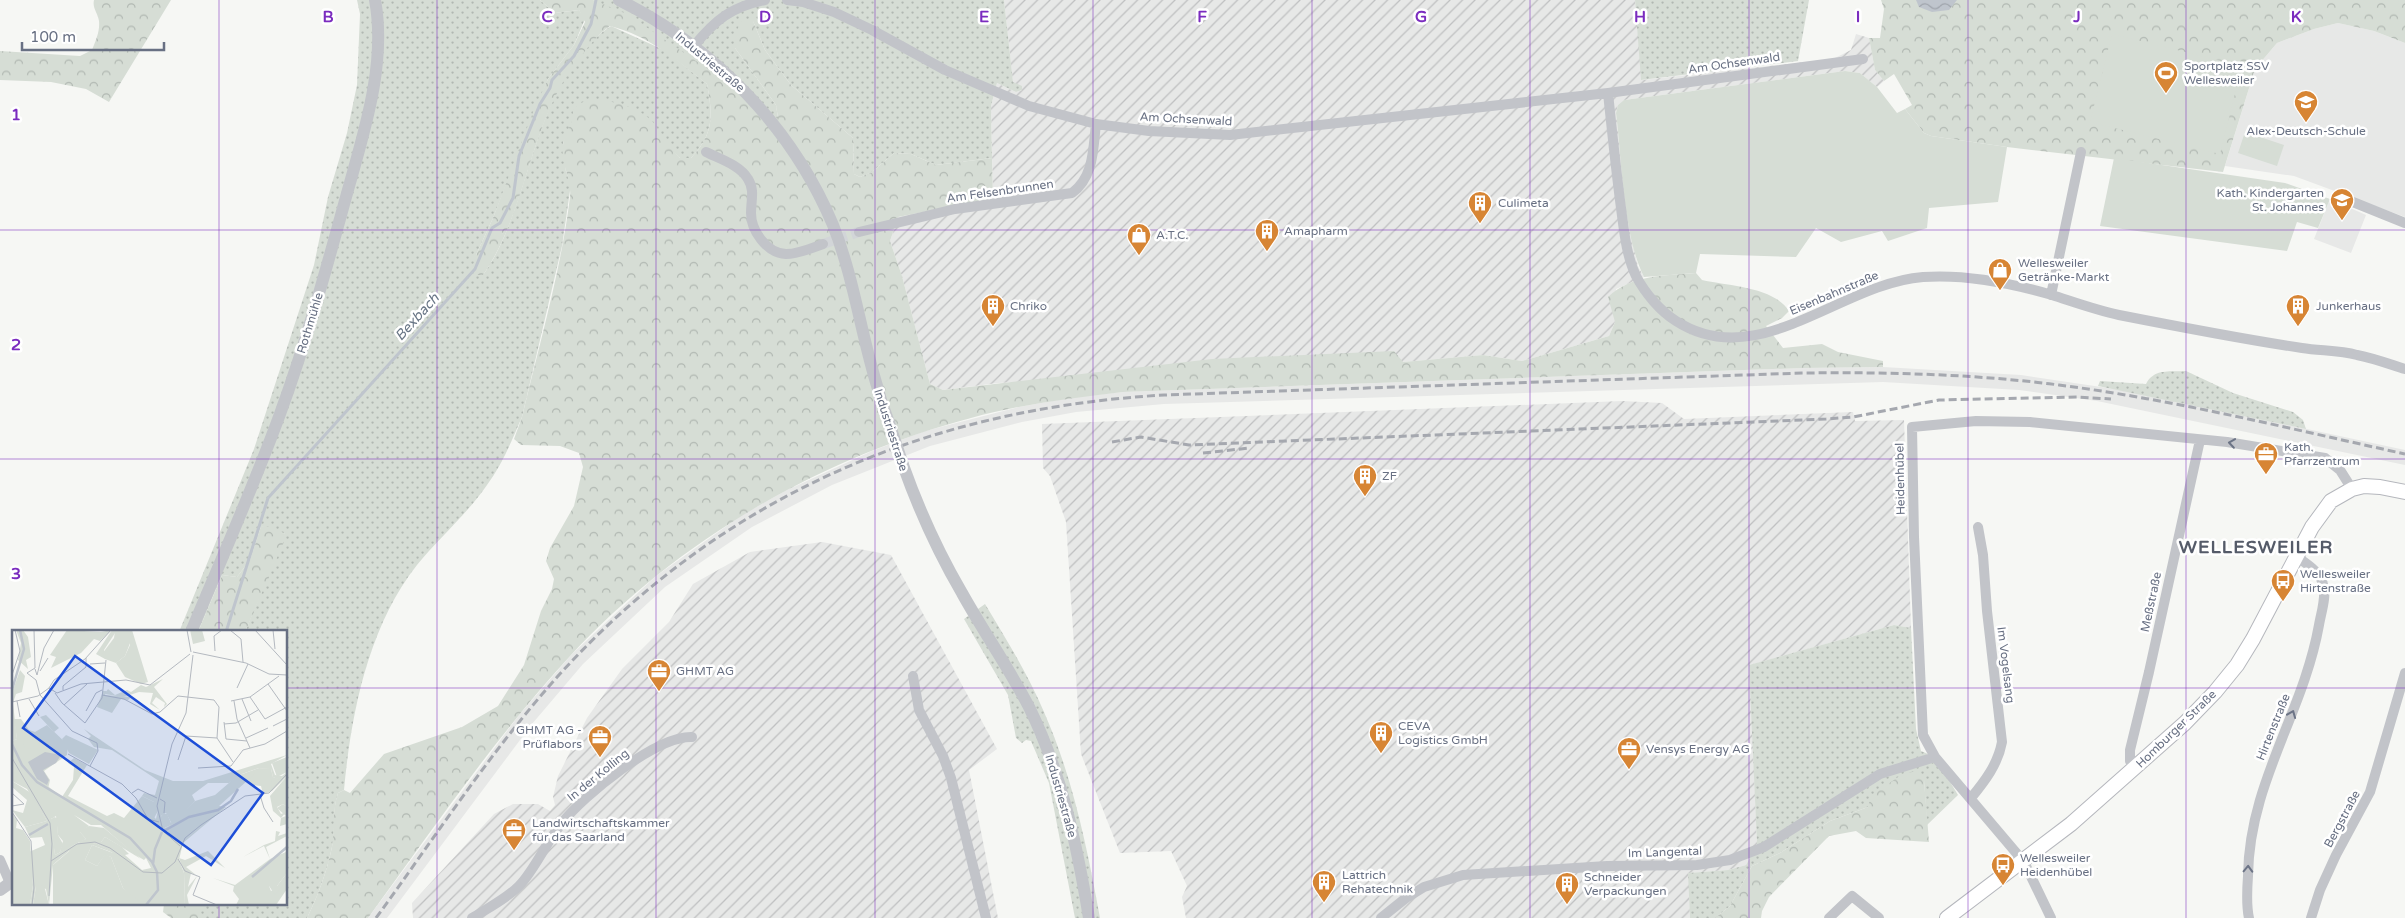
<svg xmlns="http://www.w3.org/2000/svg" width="2405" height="918" viewBox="0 0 2405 918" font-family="'Varela Round',sans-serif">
  <defs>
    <pattern id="industrial-furrows" width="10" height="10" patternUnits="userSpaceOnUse" patternTransform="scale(1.25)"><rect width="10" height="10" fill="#e7e8e7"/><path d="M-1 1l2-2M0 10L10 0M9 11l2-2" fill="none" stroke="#bfc0c1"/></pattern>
    <pattern id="grass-dots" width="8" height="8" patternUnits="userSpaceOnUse" patternTransform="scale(1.25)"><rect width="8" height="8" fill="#d6ddd5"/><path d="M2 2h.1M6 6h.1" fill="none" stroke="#b1b8b2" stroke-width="1.8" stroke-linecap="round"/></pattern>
    <pattern id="forest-crowns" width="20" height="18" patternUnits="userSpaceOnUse" patternTransform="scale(1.25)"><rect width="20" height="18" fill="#d6ddd5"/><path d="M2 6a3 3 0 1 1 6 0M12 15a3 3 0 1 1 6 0" fill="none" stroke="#b1b8b2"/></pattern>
    <pattern id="water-waves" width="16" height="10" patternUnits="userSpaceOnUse" patternTransform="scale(1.25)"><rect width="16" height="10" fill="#bfc5cd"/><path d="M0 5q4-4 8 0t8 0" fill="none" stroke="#9fa4ac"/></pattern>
  </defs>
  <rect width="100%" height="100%" fill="#f6f7f4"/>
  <path fill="#e7e8e7" d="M2338 23 2374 31 2405 43V217L2294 176 2225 166 2255 69 2277 43 2314 29Z
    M2330 199 2366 215 2351 253 2314 239Z
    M1883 367 2021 375 2135 392 2405 450V465L2097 401 2019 390 1883 382 1164 404 1076 412 1022 422 930 446 832 485 752 527 665 587 583 664 532 724 387 918H368L519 715 572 654 656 576 742 515 785 491 872 451 925 431 1019 407 1074 397 1123 392 1803 368Z"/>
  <path fill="url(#industrial-furrows)" d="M1004 0H1635L1642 80 1833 59 1851 50 1856 34 1869 38 1875 70 1884 81 1877 87 1860 73 1845 71 1624 100 1618 105 1616 113 1629 228 1638 266 1644 277 1616 289 1615 322 1609 336 1522 361 1483 355 1403 362 998 383 943 390 930 384 902 276 890 241 898 217 993 198 991 106 997 83 1016 92 1022 90 1013 83Z
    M1622 401 1662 403 1684 419 1853 412 1855 421 1904 420 1911 628 1894 625 1750 665 1757 844 1746 865 1728 870 1689 873 1690 918H1186L1182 897 1187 886 1171 851 1120 853 1081 754 1066 522 1050 476 1043 468 1042 424Z
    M822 542 891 555 997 749 969 770 998 918H413L412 903 494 814 513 804H538L550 811 555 805 553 797 558 776 587 718 622 669 669 622 693 584 750 552Z"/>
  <path fill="url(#grass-dots)" d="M357 0H540L555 13 579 10 585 19 574 45 548 79 493 218 476 255 483 275C534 204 532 78 611 26L666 51 707 84C713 116 714 134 691 158H680L670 149 651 121 573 109V122L563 143 566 172 571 184 562 246 522 417C512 440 502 465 487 485 467 514 439 538 417 565 368 627 351 714 344 790L338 793C332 810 336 829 332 847 327 871 318 896 307 918H200V904H286V632H245L285 534 261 526 250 560 237 577 222 575 198 632H179L254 449 314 265 328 197 347 133 357 85 360 14Z
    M593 0H1004L1013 82 1022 86V90L1016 92 997 83 991 106 992 158 936 165 911 154 894 153 872 172 860 177 854 174 853 138 791 85 765 50 753 21 735 48 776 105 778 118 774 130H772L718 76Z
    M1635 0H1809L1798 61 1641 80Z
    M2186 371 2233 393 2293 412 2303 420 2306 429 2098 386 2100 381 2146 384C2154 368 2170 372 2186 371Z
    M985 604C1006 639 1028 674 1044 712 1073 778 1087 847 1100 918H1075L1049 783 1031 741 1026 740 1022 743 1016 738 1008 695 964 619Z
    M1894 625 1911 628 1916 729 1921 751 1935 757 1958 795 1927 825 1924 780 1868 807 1830 821 1780 853 1752 866 1730 906 1715 918H1690L1688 873 1728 870 1746 865 1757 844 1749 665Z"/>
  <path fill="url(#forest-crowns)" d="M94 0H171L109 102 86 89 51 82 0 80V51L80 56 92 50C96 40 100 31 99 21 98 13 92 8 94 0Z
    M540 0H593L627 14 718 76 774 130 778 118 776 105 735 48 734 36 742 20 753 21 765 50 791 85 853 138 854 174 860 177 872 172 894 153 911 154 936 165 992 158 993 198 898 217 890 241 902 276 930 384 943 390 1212 359 1394 351 1403 362 1483 355 1522 361 1609 336 1615 322 1608 297C1632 274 1665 276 1696 273L1702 280C1729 286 1774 287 1789 311L1782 318 1766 326 1783 348 1822 344 1838 352 1883 361V367L1803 368 1123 392C1072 398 1021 404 971 418 820 458 678 540 571 655 496 736 433 829 368 918H307C318 896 327 871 332 847 335 829 332 810 338 793L344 790 350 793 384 754 462 727 498 706 524 665 541 611 552 589 554 579 546 561 550 548 574 506 583 467 579 453 560 446 521 445 514 439 522 417C539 345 561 271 570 197 572 179 560 163 563 145 565 130 573 128 573 109 576 107 579 104 583 102 600 95 639 107 652 121 662 134 668 147 680 158H691C714 134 713 116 707 84 678 61 648 35 610 26 598 34 590 45 581 56 529 119 529 209 483 275H477L473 266 476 255 493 218 533 112 548 79 574 45 585 22 579 10 555 13Z
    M1881 0H2405V43L2374 31 2338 23 2314 29 2277 43 2255 69 2223 172 2007 147 1931 136 1924 133 1905 109 1912 105 1894 74 1884 81 1875 70 1869 38H1880L1884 9Z
    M261 526C269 526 278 529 285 534V539L245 632H198L222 575 237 577 250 560Z
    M1916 771 1924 780 1929 842 1866 838 1856 831 1829 836 1769 897 1762 911 1761 918H1715L1730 906 1752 866 1780 853 1830 821 1868 807 1871 796 1901 775Z
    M164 904H200V918H171L163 912Z"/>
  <path fill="#d6ddd5" d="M2112 34 2242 66 2220 154 2090 122Z
    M1845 71 1860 73 1877 87 1897 113 1905 109 1924 133 1931 136 2007 147 1998 202 1929 208 1927 228 1888 241 1882 231 1841 242 1816 228 1796 257 1700 254 1696 273 1644 277C1623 235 1622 161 1616 113L1618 105 1624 100Z
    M2245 132 2284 145 2277 166 2238 153Z
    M2114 158 2285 183 2330 199 2318 228 2297 222 2287 251 2100 226Z"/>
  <path fill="url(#water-waves)" d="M1916 0H1957L1949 10 1932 12 1919 7Z"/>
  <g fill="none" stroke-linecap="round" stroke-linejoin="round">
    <path stroke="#bfc5cd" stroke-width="3" d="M226 632 268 498 475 269 492 228 500 223 513 198 519 156 540 104 550 88 552 80 574 56 591 24 596 0"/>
    <path stroke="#d2d5d8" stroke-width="10" stroke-dasharray="10 5" stroke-linecap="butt" d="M823 244 859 232"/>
    <g stroke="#b5b7bd" stroke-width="16">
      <path id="secondary" d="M1947 918 2071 824 2185 723 2215 692 2237 665 2253 639 2312 527 2331 501 2352 489 2364 486 2380 487 2405 492"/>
    </g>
    <path stroke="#c2c4c9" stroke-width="10" d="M787 0 803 2 834 12 872 30 945 70 1029 106 1096 124 1149 131 1230 135 1608 93 1863 59
      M694 46C715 20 731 7 765 0
      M1608 93C1612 131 1616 170 1621 208 1624 230 1626 255 1636 276 1645 293 1660 311 1676 321 1758 374 1841 283 1923 277 1966 274 2011 283 2052 295 2074 302 2096 310 2119 315 2180 327 2241 339 2302 348 2320 351 2339 350 2357 355 2373 358 2389 364 2405 369
      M706 152C720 159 740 165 748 179 755 190 751 200 751 213 751 230 766 253 786 254 798 254 812 248 823 244
      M2338 196 2405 223
      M859 232 955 209 1072 193C1094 177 1093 149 1096 124
      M2051 295 2081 152
      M913 676 919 710 943 756 951 778 986 918
      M2134 769 2130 761V750L2149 672 2200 440
      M1971 798C1985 781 1998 764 2002 742L1987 611 1983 555 1978 527
      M0 860 10 883
      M472 918C488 908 506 899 519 886 536 868 546 842 562 823 584 795 656 736 692 737
      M1381 918 1406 898 1424 887 1463 875 1607 866 1697 865 1730 860 1764 847 1880 774 1935 757
      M1829 918 1852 896 1879 918
      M2051 918 2024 862 1935 757 1923 735 1914 537 1912 427 1976 421 2030 422 2227 442 2325 458 2340 470 2352 489
      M2249 918C2246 905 2247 890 2248 876 2249 783 2303 714 2319 625 2321 613 2327 596 2323 584 2320 572 2307 564 2297 557
      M2311 918 2320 890 2336 855 2370 792 2405 673"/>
    <path stroke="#c2c4c9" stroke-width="12" d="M619 0C714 47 792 127 833 225 854 278 861 335 878 389 881 403 887 416 891 429
      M903 465C919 510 938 552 962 593 983 631 1009 668 1029 707 1062 774 1077 845 1089 918
      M191 632C221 560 253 488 280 414 306 343 326 270 346 197 363 135 387 65 375 0
      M0 890 14 880"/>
    <use href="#secondary" stroke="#fff" stroke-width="14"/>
    <path stroke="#a5a8af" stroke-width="3" stroke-dasharray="8 4" stroke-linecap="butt" d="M1112 442 1141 437 1189 445 1826 419 1853 417 1939 400 2077 397 2111 399
      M1203 453 1250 448
      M376 918C435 837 491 751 558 676 721 497 924 409 1164 395L1802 373C1888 372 1974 374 2059 385 2176 400 2291 429 2405 454"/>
    <path stroke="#c2c4c9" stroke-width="12" d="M891 429 903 465"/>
  </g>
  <defs><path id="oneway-chevron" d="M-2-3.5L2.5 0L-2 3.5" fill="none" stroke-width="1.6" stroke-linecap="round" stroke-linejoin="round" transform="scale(1.25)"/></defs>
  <g stroke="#6c7486">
    <use href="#oneway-chevron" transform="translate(2232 443) rotate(-172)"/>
    <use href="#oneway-chevron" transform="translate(2292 714) rotate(-68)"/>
    <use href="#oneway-chevron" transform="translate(2248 869) rotate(-88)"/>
  </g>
  <path fill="none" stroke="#7b2cbf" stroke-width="1" stroke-opacity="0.55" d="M219 0V632M437 0V918M656 0V918M875 0V918M1093 0V918M1312 0V918M1530 0V918M1749 0V918M1968 0V918M2186 0V918M0 230H2405M0 459H2405M0 688H14M286 688H2405M219 904V918"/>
  <defs>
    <g id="stadium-pin" transform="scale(1.25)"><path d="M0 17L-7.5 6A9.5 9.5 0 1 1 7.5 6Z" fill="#d78534" stroke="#fff"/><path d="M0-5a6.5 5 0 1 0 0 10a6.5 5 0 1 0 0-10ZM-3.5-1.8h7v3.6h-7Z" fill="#fff"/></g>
    <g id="school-pin" transform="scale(1.25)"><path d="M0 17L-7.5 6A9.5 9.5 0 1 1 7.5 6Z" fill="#d78534" stroke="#fff"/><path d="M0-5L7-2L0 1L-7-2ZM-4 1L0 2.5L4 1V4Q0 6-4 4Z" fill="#fff"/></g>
    <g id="building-pin" transform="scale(1.25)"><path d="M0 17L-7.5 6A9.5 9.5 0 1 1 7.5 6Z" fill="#d78534" stroke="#fff"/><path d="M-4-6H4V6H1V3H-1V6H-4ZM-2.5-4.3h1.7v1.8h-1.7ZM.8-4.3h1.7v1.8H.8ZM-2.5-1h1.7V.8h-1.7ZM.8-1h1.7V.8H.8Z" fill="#fff"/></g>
    <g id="shop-pin" transform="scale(1.25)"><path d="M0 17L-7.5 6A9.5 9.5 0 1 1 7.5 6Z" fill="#d78534" stroke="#fff"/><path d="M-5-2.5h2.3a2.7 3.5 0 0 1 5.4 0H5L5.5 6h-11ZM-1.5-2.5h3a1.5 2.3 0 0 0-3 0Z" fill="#fff"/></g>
    <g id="office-pin" transform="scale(1.25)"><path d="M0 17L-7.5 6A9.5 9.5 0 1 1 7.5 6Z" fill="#d78534" stroke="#fff"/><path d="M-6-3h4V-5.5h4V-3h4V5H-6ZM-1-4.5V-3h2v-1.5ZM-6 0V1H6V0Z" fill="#fff"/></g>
    <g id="bus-pin" transform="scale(1.25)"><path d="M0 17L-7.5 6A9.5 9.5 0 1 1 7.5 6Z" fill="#d78534" stroke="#fff"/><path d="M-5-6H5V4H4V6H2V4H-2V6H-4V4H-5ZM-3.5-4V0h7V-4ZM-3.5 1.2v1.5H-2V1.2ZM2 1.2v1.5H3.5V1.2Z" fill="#fff"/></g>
  </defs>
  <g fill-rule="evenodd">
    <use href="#stadium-pin" x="2166" y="73"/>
    <use href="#school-pin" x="2306" y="102"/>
    <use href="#school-pin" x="2342" y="200"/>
    <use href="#building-pin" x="1480" y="203"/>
    <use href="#building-pin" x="1267" y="231"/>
    <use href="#shop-pin" x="1139" y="235"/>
    <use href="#shop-pin" x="2000" y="270"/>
    <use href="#building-pin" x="993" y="306"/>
    <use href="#building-pin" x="2298" y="306"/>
    <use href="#office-pin" x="2266" y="454"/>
    <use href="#building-pin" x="1365" y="476"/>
    <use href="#bus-pin" x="2283" y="581"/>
    <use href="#office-pin" x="659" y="671"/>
    <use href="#building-pin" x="1381" y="733"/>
    <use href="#office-pin" x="600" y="737"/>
    <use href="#office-pin" x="1629" y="749"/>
    <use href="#office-pin" x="514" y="830"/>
    <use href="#bus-pin" x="2003" y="865"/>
    <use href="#building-pin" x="1324" y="882"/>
    <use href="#building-pin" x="1567" y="884"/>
  </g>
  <g text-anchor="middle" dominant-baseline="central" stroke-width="5" stroke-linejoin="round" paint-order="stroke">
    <g font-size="12" fill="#687083" stroke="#fff">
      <text transform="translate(710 62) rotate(40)">Industriestraße</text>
      <text transform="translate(1734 63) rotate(-8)">Am Ochsenwald</text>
      <text transform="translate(1186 119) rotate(3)">Am Ochsenwald</text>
      <text transform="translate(1000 191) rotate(-8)">Am Felsenbrunnen</text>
      <text transform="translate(1834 293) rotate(-23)">Eisenbahnstraße</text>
      <text transform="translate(310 323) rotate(-73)">Rothmühle</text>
      <text transform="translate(891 430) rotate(72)">Industriestraße</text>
      <text transform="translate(1900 479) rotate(-91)">Heidenhübel</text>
      <text transform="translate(2151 602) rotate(-78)">Meßstraße</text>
      <text transform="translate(2006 665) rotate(83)">Im Vogelsang</text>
      <text transform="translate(2273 727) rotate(-68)">Hirtenstraße</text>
      <text transform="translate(2176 729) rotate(-44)">Homburger Straße</text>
      <text transform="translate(598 775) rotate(-39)">In der Kolling</text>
      <text transform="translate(1061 796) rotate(74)">Industriestraße</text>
      <text transform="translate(2342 819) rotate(-62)">Bergstraße</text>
      <text transform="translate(1665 852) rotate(-2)">Im Langental</text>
    </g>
    <g font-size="12" fill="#687083" stroke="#fff" text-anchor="start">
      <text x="2184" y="66">Sportplatz SSV<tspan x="2184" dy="14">Wellesweiler</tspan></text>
      <text x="2306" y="131" text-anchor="middle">Alex-Deutsch-Schule</text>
      <text x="2324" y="193" text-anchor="end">Kath. Kindergarten<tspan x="2324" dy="14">St. Johannes</tspan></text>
      <text x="1498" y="203">Culimeta</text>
      <text x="1284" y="231">Amapharm</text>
      <text x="1156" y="235">A.T.C.</text>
      <text x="2018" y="263">Wellesweiler<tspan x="2018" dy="14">Getränke-Markt</tspan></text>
      <text x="1010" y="306">Chriko</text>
      <text x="2316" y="306">Junkerhaus</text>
      <text x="2284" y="447">Kath.<tspan x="2284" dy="14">Pfarrzentrum</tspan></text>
      <text x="1382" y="476">ZF</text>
      <text x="2300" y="574">Wellesweiler<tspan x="2300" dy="14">Hirtenstraße</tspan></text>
      <text x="676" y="671">GHMT AG</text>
      <text x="1398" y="726">CEVA<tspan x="1398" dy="14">Logistics GmbH</tspan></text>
      <text x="582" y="730" text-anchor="end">GHMT AG -<tspan x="582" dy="14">Prüflabors</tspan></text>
      <text x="1646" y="749">Vensys Energy AG</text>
      <text x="532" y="823">Landwirtschaftskammer<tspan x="532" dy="14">für das Saarland</tspan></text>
      <text x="2020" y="858">Wellesweiler<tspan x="2020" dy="14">Heidenhübel</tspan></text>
      <text x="1342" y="875">Lattrich<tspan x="1342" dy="14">Rehatechnik</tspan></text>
      <text x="1584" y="877">Schneider<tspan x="1584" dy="14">Verpackungen</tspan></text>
    </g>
    <g font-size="14" font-style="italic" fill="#697686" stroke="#fff">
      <text transform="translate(417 317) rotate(-48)">Bexbach</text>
    </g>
    <g font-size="18" font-weight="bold" letter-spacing="1" fill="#555b69" stroke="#fff">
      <text x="2256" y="547">WELLESWEILER</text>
    </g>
  </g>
  <g transform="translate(12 630)">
    <rect width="275" height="275" fill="#f6f7f4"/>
    <path d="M55 0 89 2 100 0 88 11 82 9 69 23 39 38 44 27 38 25ZM8 40 13 46 10 62 4 64 1 73 5 109 0 111V63ZM91 61H95L93 65 119 67 116 70 109 69 100 83 85 77ZM0 112 17 142 50 167 61 150 62 137 56 133 62 128 75 135 56 166 95 186 102 183 112 188 130 166 142 172V187L144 189 146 180 151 198 158 208 164 210 154 200 176 188 152 198 148 188 151 184H155L159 193 183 171 203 165 225 146 247 138 259 139 261 147 268 149 275 142V146L260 161 251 164 249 156 238 155 236 150 207 176 214 177 171 213 167 230 172 243 173 275H127L111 258 99 227 93 225 85 236 73 230 80 215 101 223 84 213 57 221 44 232 41 235 37 275 34 259 24 256 21 275H18L21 255 17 222 33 215 30 207 18 208 13 197 35 191 15 159 0 151ZM62 185 79 195H89L122 224 132 230 134 228 139 238 130 240 113 225 117 224 110 217 93 207 89 212H67L43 225 39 189 44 186 46 205 51 211 48 222 74 209 68 202 77 196ZM271 174 275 177V194L268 196 269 188 274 186 265 178ZM264 201 268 202 266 206 275 203V206L254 217 258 229 274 222 275 243 265 256H257L259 261 275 250V259L264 275H224L227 269 221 261 222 256 201 248 223 255 258 229 252 216 231 227 252 215 263 211Z" fill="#d6ddd5" fill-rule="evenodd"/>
    <path d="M4 0H11L16 7 19 27 14 30 16 39 6 30 9 13ZM100 0H105L92 20 93 29 84 24ZM118 0H120L136 52 129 54 113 47 104 33 113 26 118 15ZM178 0H190L193 11 181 14ZM151 49 142 57 155 74 152 77 153 73 144 67 140 73 148 80 138 74 141 63 127 62 111 67 93 64 96 59 103 65 115 60 119 62 129 55 134 57ZM2 89H9L17 100 23 102 35 95 56 115 55 125 32 141 38 150 36 159 17 142 6 126 0 111 5 109ZM72 99 133 140 161 151H191L275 125 259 134 263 145 270 146 275 142 268 150 261 147 259 139 247 138 230 144 217 153H196L180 165 183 171 160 194 154 183 149 186 153 198 177 186 154 200 164 212 150 198 146 181 141 190 142 172 130 166 132 163 143 165 147 151 100 120 82 117 76 109 79 106ZM275 146V177L271 174 265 177 269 184 274 182 269 188 261 181 258 166ZM0 151 19 163 35 191 13 197 0 180 11 183 15 170 0 157ZM0 183 5 190 4 198 11 200 18 211 21 255 18 275H0ZM42 187 45 188 46 205 51 214 48 222 56 215 74 209 67 201 77 196 92 198 129 229 93 207 89 212H67L43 225 38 190ZM84 213 102 223 80 215 73 230 85 236 93 224 99 227 111 258 125 269 127 275H41V235L62 217ZM196 221 213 238 194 226 174 237 184 245 179 243 176 257 185 246 175 265 177 275H173L172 243 167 228 173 230ZM275 235V250L263 265 257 256H265L275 243 270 239ZM32 255 37 275H21L24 256Z" fill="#d6ddd5"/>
    <path d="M258 138 260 159 255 161 251 155 238 154V149L246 139Z" fill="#d6ddd5"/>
    <path d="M118 0 120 8 113 26 104 33 93 29 90 24 102 8 103 1Z" fill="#d6ddd5"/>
    <path d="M34 85 47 98 42 102 28 87ZM54 105 86 120 77 134 57 123 50 109ZM11 113a6 6 0 1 1 12 0a6 6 0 1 1-12 0ZM275 127V142L265 147 260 133Z" fill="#d6ddd5"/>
    <path d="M33 122 49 125 44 133 31 140 37 150 35 155 25 149 16 132Z" fill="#bfc5cd"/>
    <path fill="none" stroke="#bfc5cd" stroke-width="2.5" d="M0 60 12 19 8 0M0 114 10 135 25 152 118 208 140 232 145 242 146 260 134 275M152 201 177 187 206 180 219 171 226 159M17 205 36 194M141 234 143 219 150 202M240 247 275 217"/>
    <path fill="none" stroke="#b4b9c0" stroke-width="1" d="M22 0 23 38 15 43 24 50 28 65 60 101 85 113 86 121 78 136M175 0 179 22M218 0 229 9 231 32M243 0 275 35M261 0 263 19M203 21 202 6 210 0M181 22 234 33 257 44 275 45M78 34 93 33M23 39 25 45 32 18 42 0M28 41 36 28M0 45 8 21 3 0M256 54 275 81M37 58 42 50 73 29 99 0M225 58 236 34M51 60V56L74 37V28M43 63 50 73 73 93 90 68 94 30M90 65 112 69 140 84 148 82 166 66 202 70 207 77 205 108 221 132M238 67 253 89 275 77M17 69 27 86M230 69 239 91M5 71 8 87M219 71 238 67 267 46M222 71 225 89 238 118M0 72 26 66 37 58 45 63 69 54 114 50 138 55 178 24M52 75 75 54M74 81 84 63 90 60M212 92 214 109 235 111M212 94 224 93 246 80M261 96 275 89M234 108 256 98M56 124 110 154 124 168 136 189 147 192M0 128 38 193 40 214 37 266M166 130 174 106 205 108M186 138 219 136 231 120 253 114 275 101M0 163 12 174 0 176M120 163 126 159 145 168M248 165 252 178 261 192M148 169 153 172 152 183M0 182 19 211 22 258 20 275M168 216 151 201 145 176 160 114 174 83 181 25M166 229 173 241 188 247 181 265 205 275M39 231 65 214 83 212 98 218 131 242 150 243 163 232 173 208 189 195 233 166 257 163 275 144"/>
    <path fill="#1d4ed8" fill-opacity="0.15" stroke="#1d4ed8" stroke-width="2.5" d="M63 26 251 163 199 235 11 98Z"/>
    <rect width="275" height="275" fill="none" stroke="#687083" stroke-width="2.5"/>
  </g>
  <g font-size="16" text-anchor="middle" font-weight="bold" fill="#7b2cbf" stroke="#fff" stroke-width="5" stroke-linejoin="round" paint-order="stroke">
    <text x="328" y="22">B</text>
    <text x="547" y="22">C</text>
    <text x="765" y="22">D</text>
    <text x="984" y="22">E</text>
    <text x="1202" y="22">F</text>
    <text x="1421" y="22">G</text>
    <text x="1640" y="22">H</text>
    <text x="1858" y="22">I</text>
    <text x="2077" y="22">J</text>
    <text x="2296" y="22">K</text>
    <text x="16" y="120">1</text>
    <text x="16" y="350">2</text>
    <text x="16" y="579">3</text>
  </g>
  <path d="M22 42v8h142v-8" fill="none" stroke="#687083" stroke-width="2.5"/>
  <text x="30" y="42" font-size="15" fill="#687083" stroke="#ffffff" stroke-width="4" paint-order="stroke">100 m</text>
</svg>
